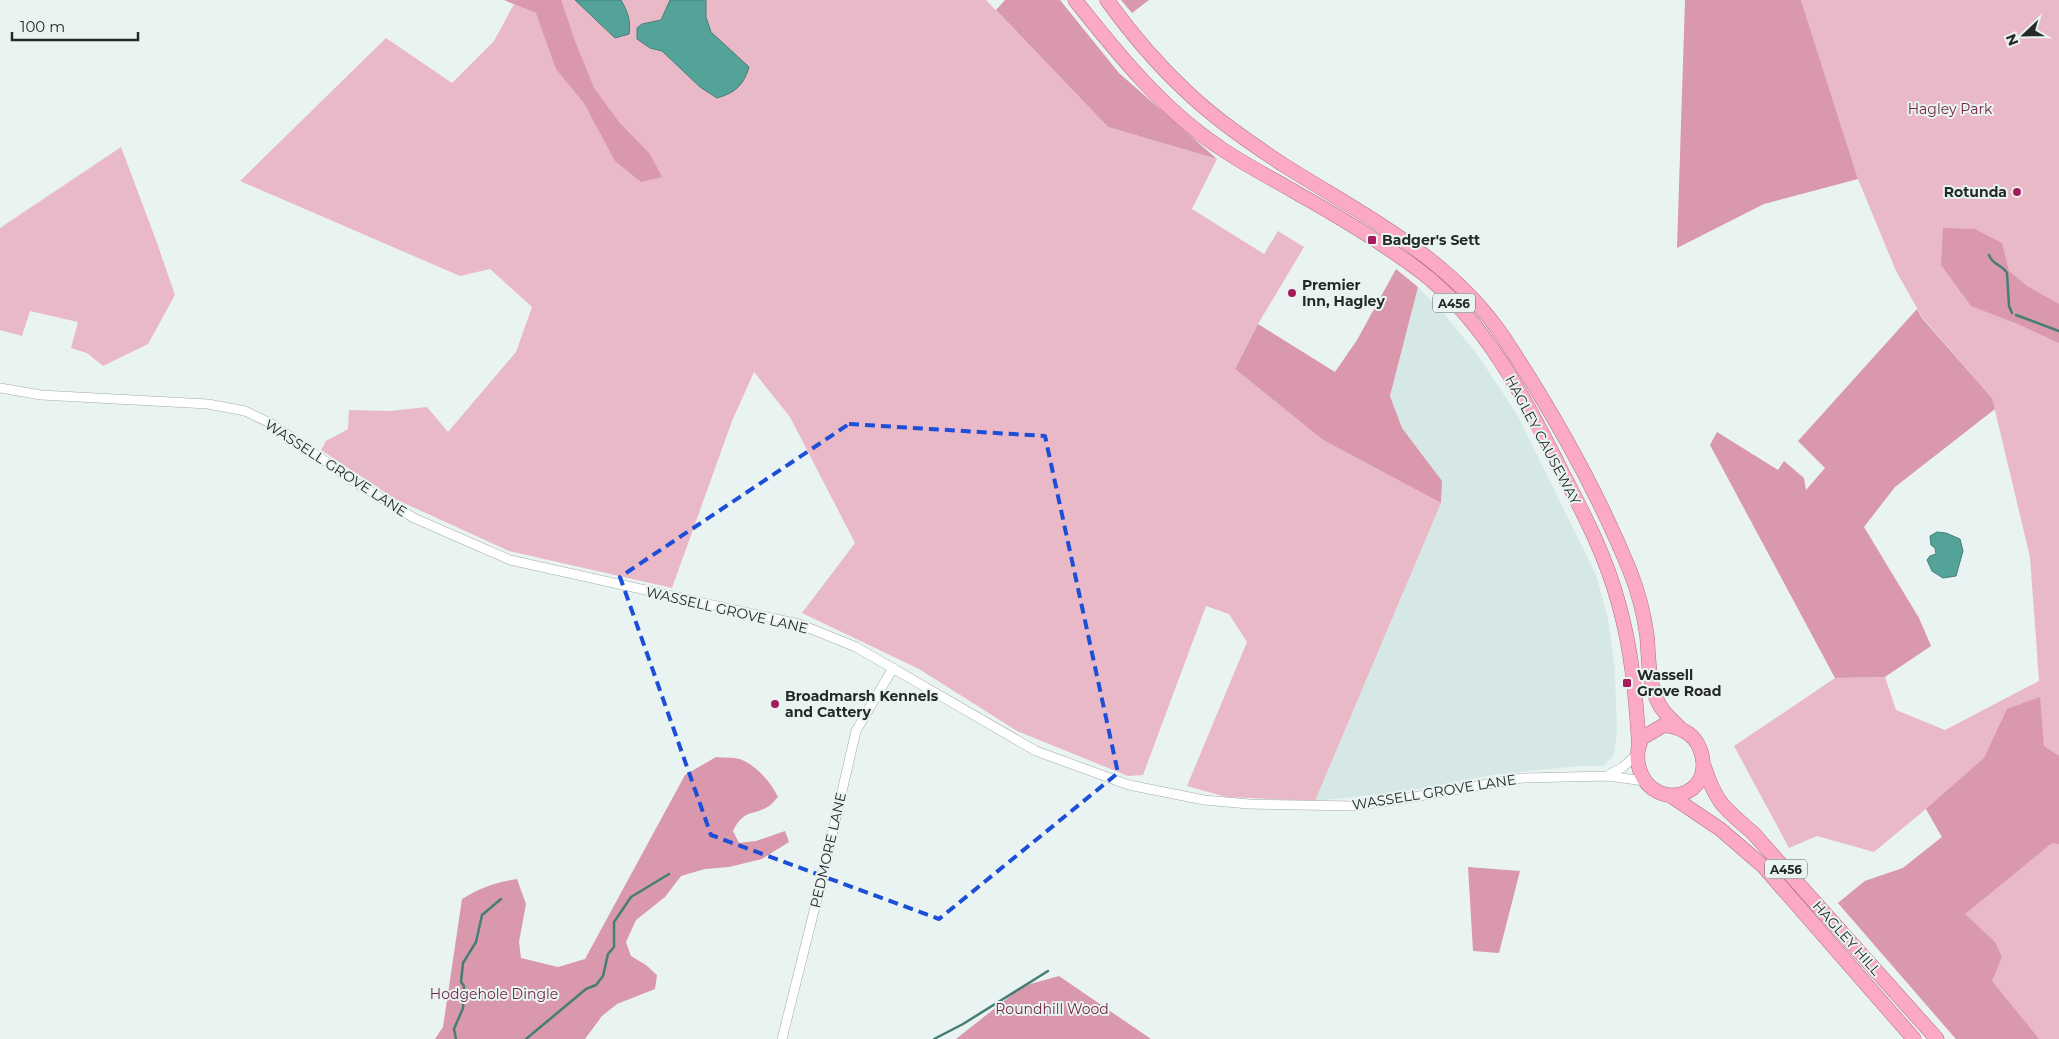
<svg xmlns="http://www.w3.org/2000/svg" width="2059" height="1039" viewBox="0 0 2059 1039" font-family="Montserrat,sans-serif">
  <rect width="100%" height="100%" fill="#e9f4f2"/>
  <path fill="#d5e8e5" d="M1418 287 1450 321 1479 357 1518 416 1596 575 1608 619 1615 671 1617 730 1614 755 1603 766H1579L1493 775 1401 792 1315 801 1441 503 1442 481 1402 428 1390 396Z"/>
  <path fill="#eab9c7" d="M546 0H986L1108 127 1217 159 1192 209 1264 254 1278 231 1304 247 1258 324 1235 369 1323 440 1441 503 1315 801 1226 797 1187 786 1247 642 1229 614 1206 606 1143 775 1128 776 1017 731 919 669 802 613 855 543 790 417 754 372 732 421 672 588 509 551 395 499 321 450 326 441 348 429 349 410 390 411 427 407 448 432 516 352 532 307 490 269 460 276 240 181 386 38 452 83 494 41 514 4 536 13Z
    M1801 0H2059V1039H1956L1838 903 1865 881 1903 868 1942 837 1926 809 1874 852 1817 836 1789 848 1734 746 1835 678 1885 677 1896 710 1945 730 2039 681 2030 557 1992 398 1922 317 1896 271 1858 179Z
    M121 147 157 243 175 295 148 344 103 366 87 353 71 348 78 322 30 311 22 336 0 330V228Z"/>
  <path fill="#d998ac" d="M504 0H561L575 41 594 88 619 122 650 154 662 177 641 182 615 161 584 103 556 69 536 13Z
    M1005 0H1060L1119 73 1217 159 1108 127 996 10Z
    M1121 0H1149L1132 13Z
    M1685 0H1801L1858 179 1764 204 1677 248Z
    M1943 228 1975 229 2002 243 2009 271 2027 286 2059 304V343L2018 324 1971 306 1941 265Z
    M1396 269 1418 287 1390 396 1402 428 1442 481 1441 503 1323 440 1235 369 1258 324 1335 372 1357 340Z
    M1917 309 1922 318 1992 398 1995 409 1895 487 1864 527 1919 618 1931 646 1885 677 1835 678 1710 445 1717 432 1778 470 1784 461 1804 478 1806 490 1825 468 1798 441Z
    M2040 697 2044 746 2059 756V844L2052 843 1965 914 1995 942 2002 957 1992 981 2039 1039H1956L1838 903 1865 881 1903 868 1942 837 1926 809 1984 758 2007 709Z
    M716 757C723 758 733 757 740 759 757 766 770 781 778 797 775 800 772 804 769 806 752 817 745 808 733 831L739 843 756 841 785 831 789 842 762 859 729 867 705 869 681 876 665 897 636 920 626 942 631 956 646 965 657 975 655 989 617 1004 602 1016 585 1039H435L443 1027 462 899C479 888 496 882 517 879L526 904 519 942 521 958 558 967 585 959 685 775Z
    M1468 867 1520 871 1499 953 1473 951Z
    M1059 976 1151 1039H956L1023 986Z"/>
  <path fill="#54a398" stroke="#467e76" d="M575 0H621C628 12 631 21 629 34L615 38Z
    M670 0H706V17L711 32 749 67C744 85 735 93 717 98L700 87 662 51 650 48 637 39V28L642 24 661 20Z
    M1937 532 1946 533 1960 539 1963 551 1956 576 1943 578 1932 571 1927 560 1930 556 1936 554 1935 548 1931 545 1930 536Z"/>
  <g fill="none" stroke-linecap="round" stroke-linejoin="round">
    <path stroke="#467e76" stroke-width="2.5" d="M1989 255C1992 265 2003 265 2007 273L2009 306 2012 313
      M2016 315 2059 331
      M456 1039 454 1029 463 1008 464 986 461 982 463 963 476 942 482 915 501 899
      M526 1039 586 989 596 985 603 976 608 954 614 947V922L631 897 669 874
      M934 1039 963 1024 1048 971"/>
    <g stroke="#a1aba9" stroke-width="10">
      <path id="minor" d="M0 388 41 395 208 404 245 411 272 424 355 482 414 518 510 560 799 624 856 647 1036 751 1129 785 1204 800 1249 804 1353 806 1402 799 1522 778 1607 776 1645 781
        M1607 776 1623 767 1636 755
        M782 1039 818 895 856 731 893 668"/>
    </g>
    <g stroke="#b06f84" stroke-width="15">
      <path id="trunk" d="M1075 0C1117 53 1162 109 1219 147 1243 164 1270 177 1295 192 1338 216 1380 241 1420 271 1485 320 1527 402 1563 474 1585 516 1607 559 1619 605 1632 651 1636 698 1639 746
        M1107 0C1130 32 1157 64 1186 91 1214 118 1249 142 1282 164 1361 214 1450 257 1504 338 1552 411 1597 490 1630 571 1638 591 1644 614 1647 636 1649 659 1648 681 1658 702 1662 712 1672 720 1680 728
        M1664 725C1680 727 1694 733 1700 749 1718 797 1655 813 1640 771 1636 758 1637 750 1642 738Z
        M1704 766C1716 803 1724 808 1753 833L1937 1039
        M1671 796 1720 829 1763 866 1914 1039"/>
    </g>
    <use href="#minor" stroke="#fff" stroke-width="9"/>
    <use href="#trunk" stroke="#fcaac4" stroke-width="14"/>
  </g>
  <path fill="none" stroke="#1d4ed8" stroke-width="4" stroke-dasharray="10 6" stroke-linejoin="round" d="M849 424 1045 436 1118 773 939 919 711 835 620 577Z"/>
  <g fill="#a71a5b" stroke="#e9f4f2" stroke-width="2">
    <circle cx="2017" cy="192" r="5"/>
    <rect x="1367" y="235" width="10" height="10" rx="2.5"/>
    <circle cx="1292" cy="293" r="5"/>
    <rect x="1622" y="678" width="10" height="10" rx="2.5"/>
    <circle cx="775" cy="704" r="5"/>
  </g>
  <g text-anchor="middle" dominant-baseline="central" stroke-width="4" stroke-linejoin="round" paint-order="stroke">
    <g fill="#e9f4f2" stroke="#606665" stroke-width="1">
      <rect x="1433" y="293.5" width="42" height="19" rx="4"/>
      <rect x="1765" y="859.5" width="42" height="19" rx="4"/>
    </g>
    <g font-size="12" font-weight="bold" fill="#252928">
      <text x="1454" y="303">A456</text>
      <text x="1786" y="869">A456</text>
    </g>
    <g font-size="14" fill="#732744" stroke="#e9f4f2">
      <text x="1950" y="109">Hagley Park</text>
      <text x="494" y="994">Hodgehole Dingle</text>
      <text x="1052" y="1009">Roundhill Wood</text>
    </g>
    <g font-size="14" font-weight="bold" fill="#252928" stroke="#e9f4f2" text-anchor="start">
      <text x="2007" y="192" text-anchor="end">Rotunda</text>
      <text x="1382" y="240">Badger's Sett</text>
      <text x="1302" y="285">Premier<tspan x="1302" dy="16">Inn, Hagley</tspan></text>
      <text x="1637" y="675">Wassell<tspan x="1637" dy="16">Grove Road</tspan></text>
      <text x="785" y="696">Broadmarsh Kennels<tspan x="785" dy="16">and Cattery</tspan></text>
    </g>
    <g font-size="14" fill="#252928" stroke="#e9f4f2">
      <text transform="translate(1543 440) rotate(62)">HAGLEY CAUSEWAY</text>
      <text transform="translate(336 468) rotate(33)">WASSELL GROVE LANE</text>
      <text transform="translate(727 610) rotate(13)">WASSELL GROVE LANE</text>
      <text transform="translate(1434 792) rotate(-9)">WASSELL GROVE LANE</text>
      <text transform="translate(828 850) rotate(-77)">PEDMORE LANE</text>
      <text transform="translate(1847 938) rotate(48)">HAGLEY HILL</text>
    </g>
  </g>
  <g transform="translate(2024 35) rotate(248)" stroke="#e9f4f2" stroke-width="4" paint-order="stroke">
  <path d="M0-4L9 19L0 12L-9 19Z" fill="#252928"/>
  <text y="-8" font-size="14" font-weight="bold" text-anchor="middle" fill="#252928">N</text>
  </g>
  <path d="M12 32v8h126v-8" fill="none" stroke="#252928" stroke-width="2.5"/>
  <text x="20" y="32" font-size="15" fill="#252928" stroke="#e9f4f2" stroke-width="4" paint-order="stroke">100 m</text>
</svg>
